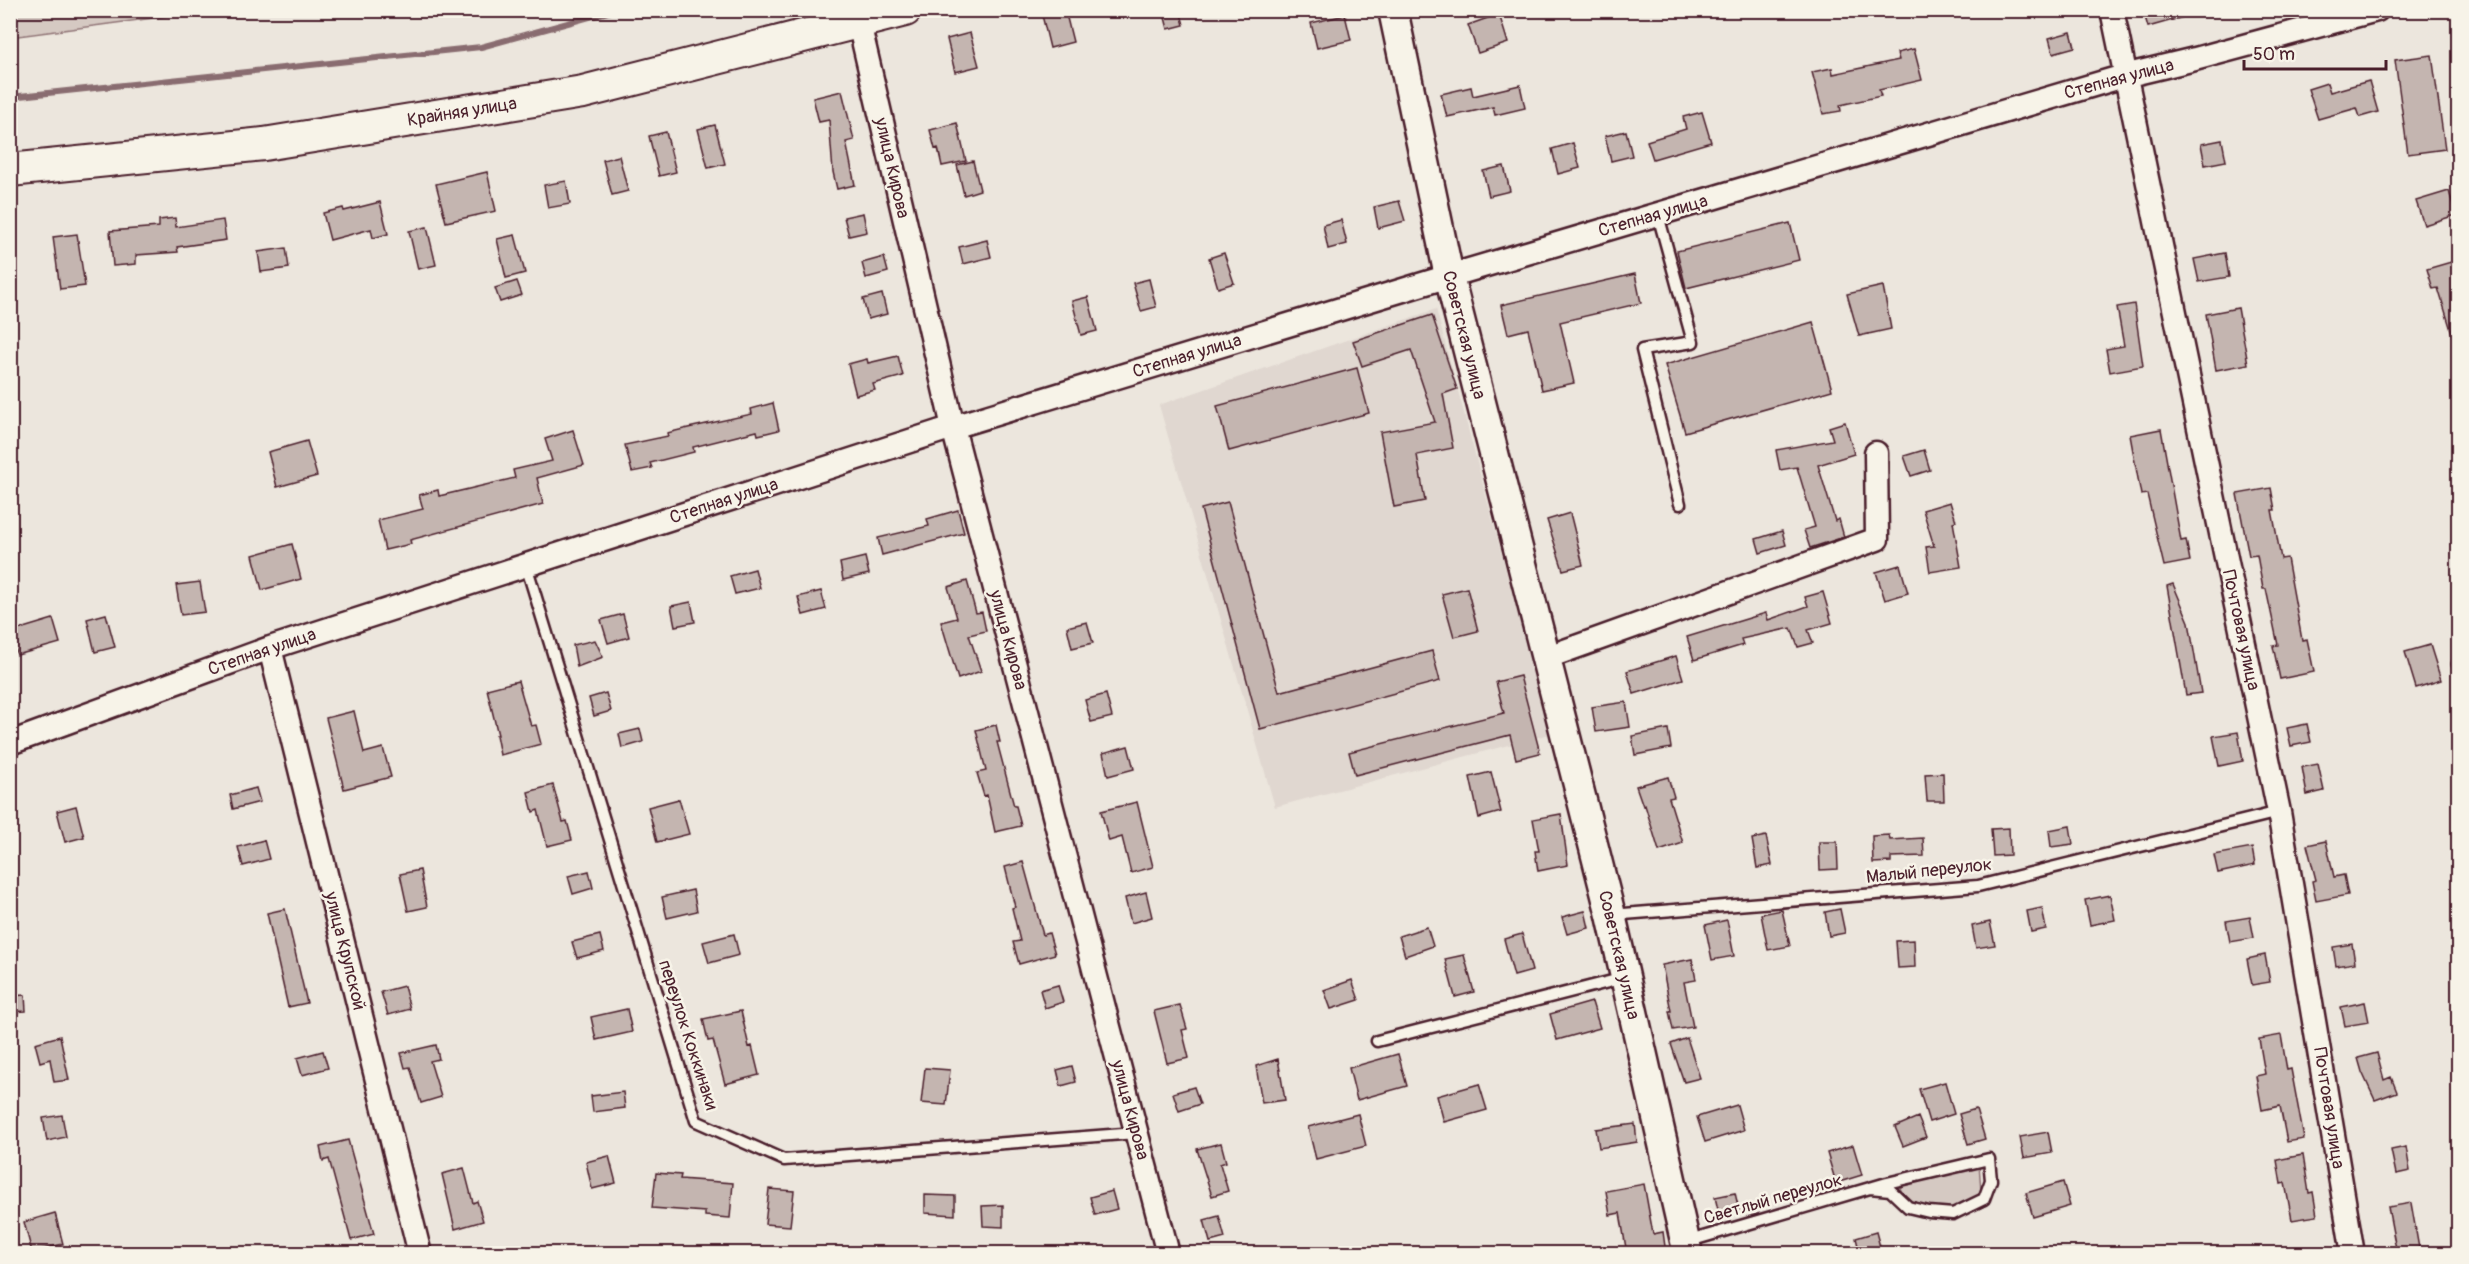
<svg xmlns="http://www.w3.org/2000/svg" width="2469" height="1264" viewBox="0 0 2469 1264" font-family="Pangolin,sans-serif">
  <rect width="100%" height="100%" fill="#ece6dd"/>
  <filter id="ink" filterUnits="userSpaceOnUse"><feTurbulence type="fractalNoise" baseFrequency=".0167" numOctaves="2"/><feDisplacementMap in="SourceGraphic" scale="12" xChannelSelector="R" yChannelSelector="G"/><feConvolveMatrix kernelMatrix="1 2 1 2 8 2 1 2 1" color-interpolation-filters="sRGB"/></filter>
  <g filter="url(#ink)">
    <path fill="#e0d7d0" d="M1436 309 1550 734 1275 807 1159 405Z"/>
    <path fill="#d5c9c2" stroke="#907476" stroke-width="1.5" d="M11 10H206V11L11 37Z
      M1979 1164 1981 1192C1963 1214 1912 1220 1900 1188L1908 1181Z"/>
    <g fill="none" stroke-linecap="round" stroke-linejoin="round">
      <path stroke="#896c6f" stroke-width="6" d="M10 97 481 47 615 10"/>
    </g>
    <path fill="#c4b5b0" stroke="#4a1f2b" stroke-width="1.5" d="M1065 10 1073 42 1050 48 1042 15Z
      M1163 10H1180L1184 25 1168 29Z
      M2143 10H2191V15L2148 27Z
      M1499 14 1508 43 1478 53 1468 25Z
      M1345 15 1351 40 1317 48 1311 23Z
      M2071 32 2075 47 2053 53 2049 38Z
      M970 33 979 66 955 72 947 39Z
      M1914 49 1922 80 1879 90 1881 96 1840 105 1841 111 1823 114 1812 72 1832 68 1833 74 1899 60 1897 53Z
      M2432 55 2445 149 2408 154 2395 60Z
      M2369 81 2378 112 2360 117 2357 108 2318 119 2308 89 2327 83 2330 92Z
      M1520 85 1525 108 1495 115 1493 107 1447 117 1441 94 1471 87 1473 96Z
      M842 91 854 140 846 142 855 185 837 189 833 172 829 120 819 122 813 98Z
      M1702 112 1711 142 1653 159 1647 141 1686 129 1683 117Z
      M957 123 966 161 942 166 938 148 935 149 930 130Z
      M715 125 725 164 708 168 698 129Z
      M1626 131 1632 156 1611 161 1605 136Z
      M666 132 676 172 659 176 649 136Z
      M2222 140 2226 161 2205 165 2201 144Z
      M1573 143 1580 168 1558 174 1552 149Z
      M619 156 628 191 612 195 603 160Z
      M973 161 980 190 964 195 957 165Z
      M1504 166 1510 191 1489 196 1483 171Z
      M487 172 496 211 446 222 436 184Z
      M566 181 570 204 548 208 544 185Z
      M2449 191 2456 215 2424 225 2416 201Z
      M1399 201 1405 221 1378 228 1374 207Z
      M380 202 388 234 373 238 371 229 330 240 323 213 343 208 344 211Z
      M863 213 867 232 849 236 844 217Z
      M175 218 176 227 223 220 226 240 177 247 178 252 136 255V264L113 266 110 231 159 227V220Z
      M1341 220 1347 244 1328 249 1323 225Z
      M1790 223 1799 260 1686 288 1677 251Z
      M427 227 436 265 418 269 409 231Z
      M77 234 85 286 60 289 53 237Z
      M515 235 525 273 506 278 497 239Z
      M987 240 991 257 963 264 959 247Z
      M286 248 289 268 261 272 258 252Z
      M1224 253 1234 283 1218 288 1209 258Z
      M2225 253 2229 277 2199 282 2194 259Z
      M884 257 888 272 866 278 862 263Z
      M2458 260V343H2455L2438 288 2433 289 2427 269Z
      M1635 274 1641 303 1560 322 1574 383 1542 390 1528 329 1508 334 1501 305Z
      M1149 279 1156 307 1141 311 1133 283Z
      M517 281 522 295 500 302 495 288Z
      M1883 286 1891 329 1859 336 1847 294Z
      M882 294 887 314 868 319 863 299Z
      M1088 297 1097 331 1081 335 1072 301Z
      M2134 304 2143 366 2110 372 2106 349 2124 346 2117 307Z
      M2238 308 2248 364 2216 370 2206 314Z
      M1432 315 1457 389 1443 394 1453 448 1417 455 1425 501 1394 507 1380 432 1435 422 1411 350 1362 366 1353 341Z
      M1813 322 1832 390 1685 432 1665 365Z
      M898 356 903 376 873 384 875 390 856 395 848 364 867 359 868 363Z
      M1357 368 1369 413 1229 451 1217 406Z
      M773 403 779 430 758 435 757 431 693 447 694 452 650 463 652 468 632 472 625 445 668 436 667 433 688 428 752 414 751 409Z
      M1845 422 1854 454 1818 465 1835 521 1839 519 1844 537 1810 548 1804 530 1815 527 1797 467 1780 470 1776 450 1833 440 1829 427Z
      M2161 429 2181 541 2186 540 2190 561 2164 566 2147 494 2141 495 2130 435Z
      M573 430 584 465 537 478 543 504 410 540 411 544 385 550 378 520 423 509 419 495 438 490 439 496 515 478 513 470 552 461 545 439Z
      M307 441 317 476 277 487 268 452Z
      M1924 450 1930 470 1911 476 1904 456Z
      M2271 488 2275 510H2272L2281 559 2287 558 2302 640 2307 639 2314 672 2280 679 2273 646 2278 645 2266 589H2263L2257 555 2249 556 2237 494Z
      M1228 502 1279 692 1432 651 1440 681 1260 729 1201 509Z
      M1950 502 1956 521 1953 522 1961 567 1930 572 1926 547 1934 546 1923 510Z
      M958 510 964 533 882 555 878 538 929 526 927 519Z
      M1570 513 1583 565 1563 570 1547 520Z
      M1782 531 1786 545 1760 553 1756 539Z
      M292 544 301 579 262 590 253 555Z
      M865 557 869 574 843 580 840 563Z
      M1900 565 1908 593 1885 600 1876 572Z
      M755 569 760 588 735 594 730 576Z
      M967 581 976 613 982 612 986 631 969 635 981 671 958 679 941 622 957 618 948 587Z
      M200 582 205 612 181 615 176 585Z
      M2173 584 2189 622 2201 693 2186 695 2167 586Z
      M1467 588 1478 631 1454 637 1442 594Z
      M821 591 826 609 803 615 798 597Z
      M1823 592 1832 623 1808 630 1813 643 1798 647 1791 628 1741 639 1743 645 1694 660 1687 637 1766 613 1768 620 1808 606 1805 597Z
      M691 602 695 622 675 626 671 606Z
      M106 614 115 647 95 652 87 619Z
      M623 614 629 637 608 643 601 620Z
      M53 619 60 643 17 655 10 632Z
      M1087 622 1093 643 1072 648 1067 627Z
      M595 640 603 657 577 667 573 645Z
      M2430 645 2441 680 2416 688 2405 652Z
      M1676 656 1683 679 1634 694 1627 671Z
      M1520 676 1540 753 1516 759 1510 735 1355 775 1349 752 1504 713 1496 682Z
      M518 681 531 726 536 725 541 744 500 755 496 735H498L487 689Z
      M606 693 611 711 594 716 589 698Z
      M1106 694 1112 717 1091 722 1085 700Z
      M1626 702 1630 727 1596 732 1592 707Z
      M354 711 364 753 383 748 391 777 344 789 326 718Z
      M2307 724 2311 742 2291 746 2287 728Z
      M996 725 1000 742H997L1014 806H1016L1021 826 995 832 987 795 984 796 977 773 986 771 976 730Z
      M640 729 643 742 622 748 619 734Z
      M1668 729 1671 748 1635 755 1632 736Z
      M2238 732 2243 761 2219 766 2213 736Z
      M1128 746 1134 769 1108 776 1103 753Z
      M2318 764 2324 791 2307 795 2302 767Z
      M1491 772 1501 812 1479 818 1470 777Z
      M1943 773 1944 801H1927L1925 774Z
      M1668 777 1674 797 1669 798 1683 843 1659 851 1645 805 1643 806 1636 786Z
      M553 785 563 822 567 821 572 840 547 846 538 810 533 812 528 792Z
      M256 788 260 802 233 809 230 795Z
      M679 799 689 834 657 842 648 807Z
      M1137 802 1153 867 1131 873 1122 837 1109 841 1101 811Z
      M76 806 84 837 65 842 57 811Z
      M1561 814 1568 865 1538 871 1535 851H1539L1533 819Z
      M2070 826 2073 844 2051 847 2049 830Z
      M2009 828 2010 855 1993 856 1991 829Z
      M1889 835 1890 840 1923 838 1924 856 1891 857V862L1873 863 1872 836Z
      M1766 836 1772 865 1757 868 1752 839Z
      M264 840 269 859 243 866 238 847Z
      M2326 841 2334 877 2344 875 2348 895 2316 901 2312 881 2316 880 2307 845Z
      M1819 842H1837L1838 869 1820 870Z
      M2252 848 2255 865 2218 873 2214 855Z
      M1023 862 1043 935 1049 933 1055 954 1019 964 1013 942 1020 941 1012 908 1015 907 1005 867Z
      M420 870 427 907 408 911 400 874Z
      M589 871 593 888 573 894 568 876Z
      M693 890 697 911 667 918 662 897Z
      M1146 892 1152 917 1131 923 1125 898Z
      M2110 895 2115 920 2090 925 2085 900Z
      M2042 908 2046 929 2031 932 2027 911Z
      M285 909 307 1003 288 1007 267 913Z
      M1840 909 1845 933 1829 936 1825 912Z
      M1782 910 1790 946 1768 950 1761 914Z
      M1585 911 1589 928 1567 934 1562 917Z
      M2250 917 2254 938 2230 942 2226 921Z
      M1727 920 1734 956 1712 960 1705 925Z
      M1990 922 1995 945 1976 948 1972 926Z
      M1427 927 1433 946 1405 956 1399 936Z
      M734 934 739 955 709 963 703 942Z
      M1522 934 1532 971 1514 976 1504 939Z
      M600 935 604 951 577 958 572 942Z
      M1914 940 1915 967 1898 968 1896 941Z
      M2352 944 2355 963 2336 966 2333 947Z
      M1464 955 1474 992 1455 997 1445 959Z
      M2265 955 2270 982 2252 985 2247 959Z
      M1692 959 1696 980 1684 982 1693 1027 1673 1030 1669 1011H1671L1662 965Z
      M1352 980 1359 1000 1331 1009 1324 990Z
      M1058 985 1063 1002 1045 1008 1040 990Z
      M404 986 410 1009 388 1015 381 992Z
      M25 995 26 1011 10 1012V996Z
      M1592 1002 1600 1028 1557 1040 1550 1014Z
      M2365 1002 2369 1022 2345 1026 2341 1007Z
      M1180 1005 1187 1029 1182 1030 1189 1058 1167 1063 1154 1011Z
      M627 1009 632 1032 596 1040 591 1017Z
      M741 1011 749 1047 752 1046 759 1075 725 1084 713 1040 708 1041 703 1019Z
      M2281 1035 2287 1070 2291 1069 2304 1139 2287 1142 2280 1106 2262 1110 2256 1076 2265 1074 2259 1039Z
      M60 1036 69 1080 54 1082 50 1059 40 1062 35 1043Z
      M1687 1038 1700 1078 1684 1082 1671 1044Z
      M436 1045 439 1059 430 1061 441 1097 421 1103 410 1067 405 1068 401 1053Z
      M323 1051 328 1068 302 1075 297 1058Z
      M2377 1053 2384 1080 2391 1077 2397 1092 2375 1100 2362 1072 2358 1058Z
      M1398 1054 1407 1086 1357 1100 1349 1068Z
      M1278 1059 1285 1100 1262 1103 1256 1066Z
      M1072 1066 1076 1082 1061 1086 1057 1070Z
      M925 1068 950 1070 946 1105 921 1103Z
      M1945 1082 1954 1114 1929 1122 1919 1089Z
      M1479 1084 1487 1110 1444 1122 1437 1096Z
      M1194 1087 1200 1104 1179 1111 1173 1093Z
      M623 1092 625 1108 593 1112 591 1096Z
      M1737 1105 1744 1130 1705 1142 1697 1117Z
      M1976 1109 1985 1139 1968 1144 1959 1114Z
      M1358 1114 1366 1146 1316 1159 1308 1127Z
      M62 1115 66 1137 47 1141 43 1118Z
      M1918 1117 1926 1137 1903 1146 1895 1127Z
      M1635 1124 1637 1142 1599 1148 1596 1129Z
      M2048 1132 2052 1153 2024 1158 2020 1137Z
      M348 1140 374 1234 351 1240 329 1159 323 1161 320 1147Z
      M1221 1143 1226 1162 1220 1164 1228 1191 1212 1196 1197 1149Z
      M1853 1145 1862 1175 1836 1183 1827 1153Z
      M2406 1147 2410 1171 2396 1174 2391 1150Z
      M2303 1155 2309 1193 2313 1192 2317 1216 2292 1220 2285 1183 2281 1184 2277 1160Z
      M609 1156 616 1183 592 1189 586 1162Z
      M464 1168 473 1203 477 1201 483 1221 455 1229 442 1174Z
      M656 1173 681 1175 680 1179 733 1183 730 1218 705 1216V1212L652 1208Z
      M2063 1182 2070 1206 2033 1217 2026 1193Z
      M1644 1184 1653 1234 1663 1232 1666 1254H1627L1620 1213 1610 1215 1606 1191Z
      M769 1189 794 1191 790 1226 765 1224Z
      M1112 1191 1117 1209 1095 1215 1090 1197Z
      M1735 1193 1739 1210 1719 1214 1715 1197Z
      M925 1195 955 1196V1215L925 1213Z
      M2411 1203 2420 1254H2397L2388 1207Z
      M1003 1205V1227L983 1226 982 1206Z
      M55 1213 63 1244 32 1252 24 1222Z
      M1219 1216 1225 1238 1210 1242 1204 1220Z
      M1876 1232 1882 1254H1860L1856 1238Z"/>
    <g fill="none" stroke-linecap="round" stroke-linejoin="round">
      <g stroke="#4a1f2b" stroke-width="15">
        <path id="service" d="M1658 215 1693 342 1642 350 1680 504
          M526 565 696 1121 784 1160 1136 1133
          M2458 663V665
          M1611 915 1978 886 2279 812
          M1377 1041 1624 978
          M1686 1242 1887 1183 1989 1159 1991 1180 1984 1199 1953 1214 1929 1212 1908 1207 1890 1190 1870 1188"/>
      </g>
      <g stroke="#4a1f2b" stroke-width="27">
        <path id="minor" d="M2112 10 2279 812 2353 1254
          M859 23 953 427 1168 1254
          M270 648 420 1254
          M1545 658 1877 539 1876 453
          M10 743 270 648 953 427 1449 276 2124 76 2195 59 2377 10"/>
      </g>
      <g stroke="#4a1f2b" stroke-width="33">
        <path id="tertiary" d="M1393 10 1449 276 1611 915 1688 1254"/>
      </g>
      <g stroke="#4a1f2b" stroke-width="36">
        <path id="secondary" d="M10 170 264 144 583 92 905 10"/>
      </g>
      <use href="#service" stroke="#f7f3e8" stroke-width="10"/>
      <use href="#minor" stroke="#f7f3e8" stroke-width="22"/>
      <use href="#tertiary" stroke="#f7f3e8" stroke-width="28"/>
      <use href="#secondary" stroke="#f7f3e8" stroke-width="32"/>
    </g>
  </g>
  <g text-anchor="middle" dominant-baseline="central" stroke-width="5" stroke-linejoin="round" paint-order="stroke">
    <g font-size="18" fill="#4a1f2b" stroke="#f7f3e8">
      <text transform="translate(2119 79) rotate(-15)">Степная улица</text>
      <text transform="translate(462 112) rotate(-9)">Крайняя улица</text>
      <text transform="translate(892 168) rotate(77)">улица Кирова</text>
      <text transform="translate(1653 216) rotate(-16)">Степная улица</text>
      <text transform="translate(1464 335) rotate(76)">Советская улица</text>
      <text transform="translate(1187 356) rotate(-17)">Степная улица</text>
      <text transform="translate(724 501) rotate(-18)">Степная улица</text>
      <text transform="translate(2241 630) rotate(78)">Почтовая улица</text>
      <text transform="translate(1008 640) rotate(75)">улица Кирова</text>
      <text transform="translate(262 652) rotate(-19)">Степная улица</text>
      <text transform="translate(1929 871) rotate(-6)">Малый переулок</text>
      <text transform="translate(345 951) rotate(76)">улица Крупской</text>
      <text transform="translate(1619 955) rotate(77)">Советская улица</text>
      <text transform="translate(688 1035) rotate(72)">переулок Коккинаки</text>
      <text transform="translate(2329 1108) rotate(81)">Почтовая улица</text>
      <text transform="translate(1130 1110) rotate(75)">улица Кирова</text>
      <text transform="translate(1773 1199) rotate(-16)">Светлый переулок</text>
    </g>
  </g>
  <rect width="2469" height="1264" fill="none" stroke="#f7f3e8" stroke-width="36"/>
  <rect x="18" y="18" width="2433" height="1228" fill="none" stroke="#4a1f2b" stroke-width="2" filter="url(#ink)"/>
  <path d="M2244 60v9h142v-9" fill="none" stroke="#4a1f2b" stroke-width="3"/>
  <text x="2253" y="60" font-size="18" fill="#4a1f2b" stroke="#f7f3e8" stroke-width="4.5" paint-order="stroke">50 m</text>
</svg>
